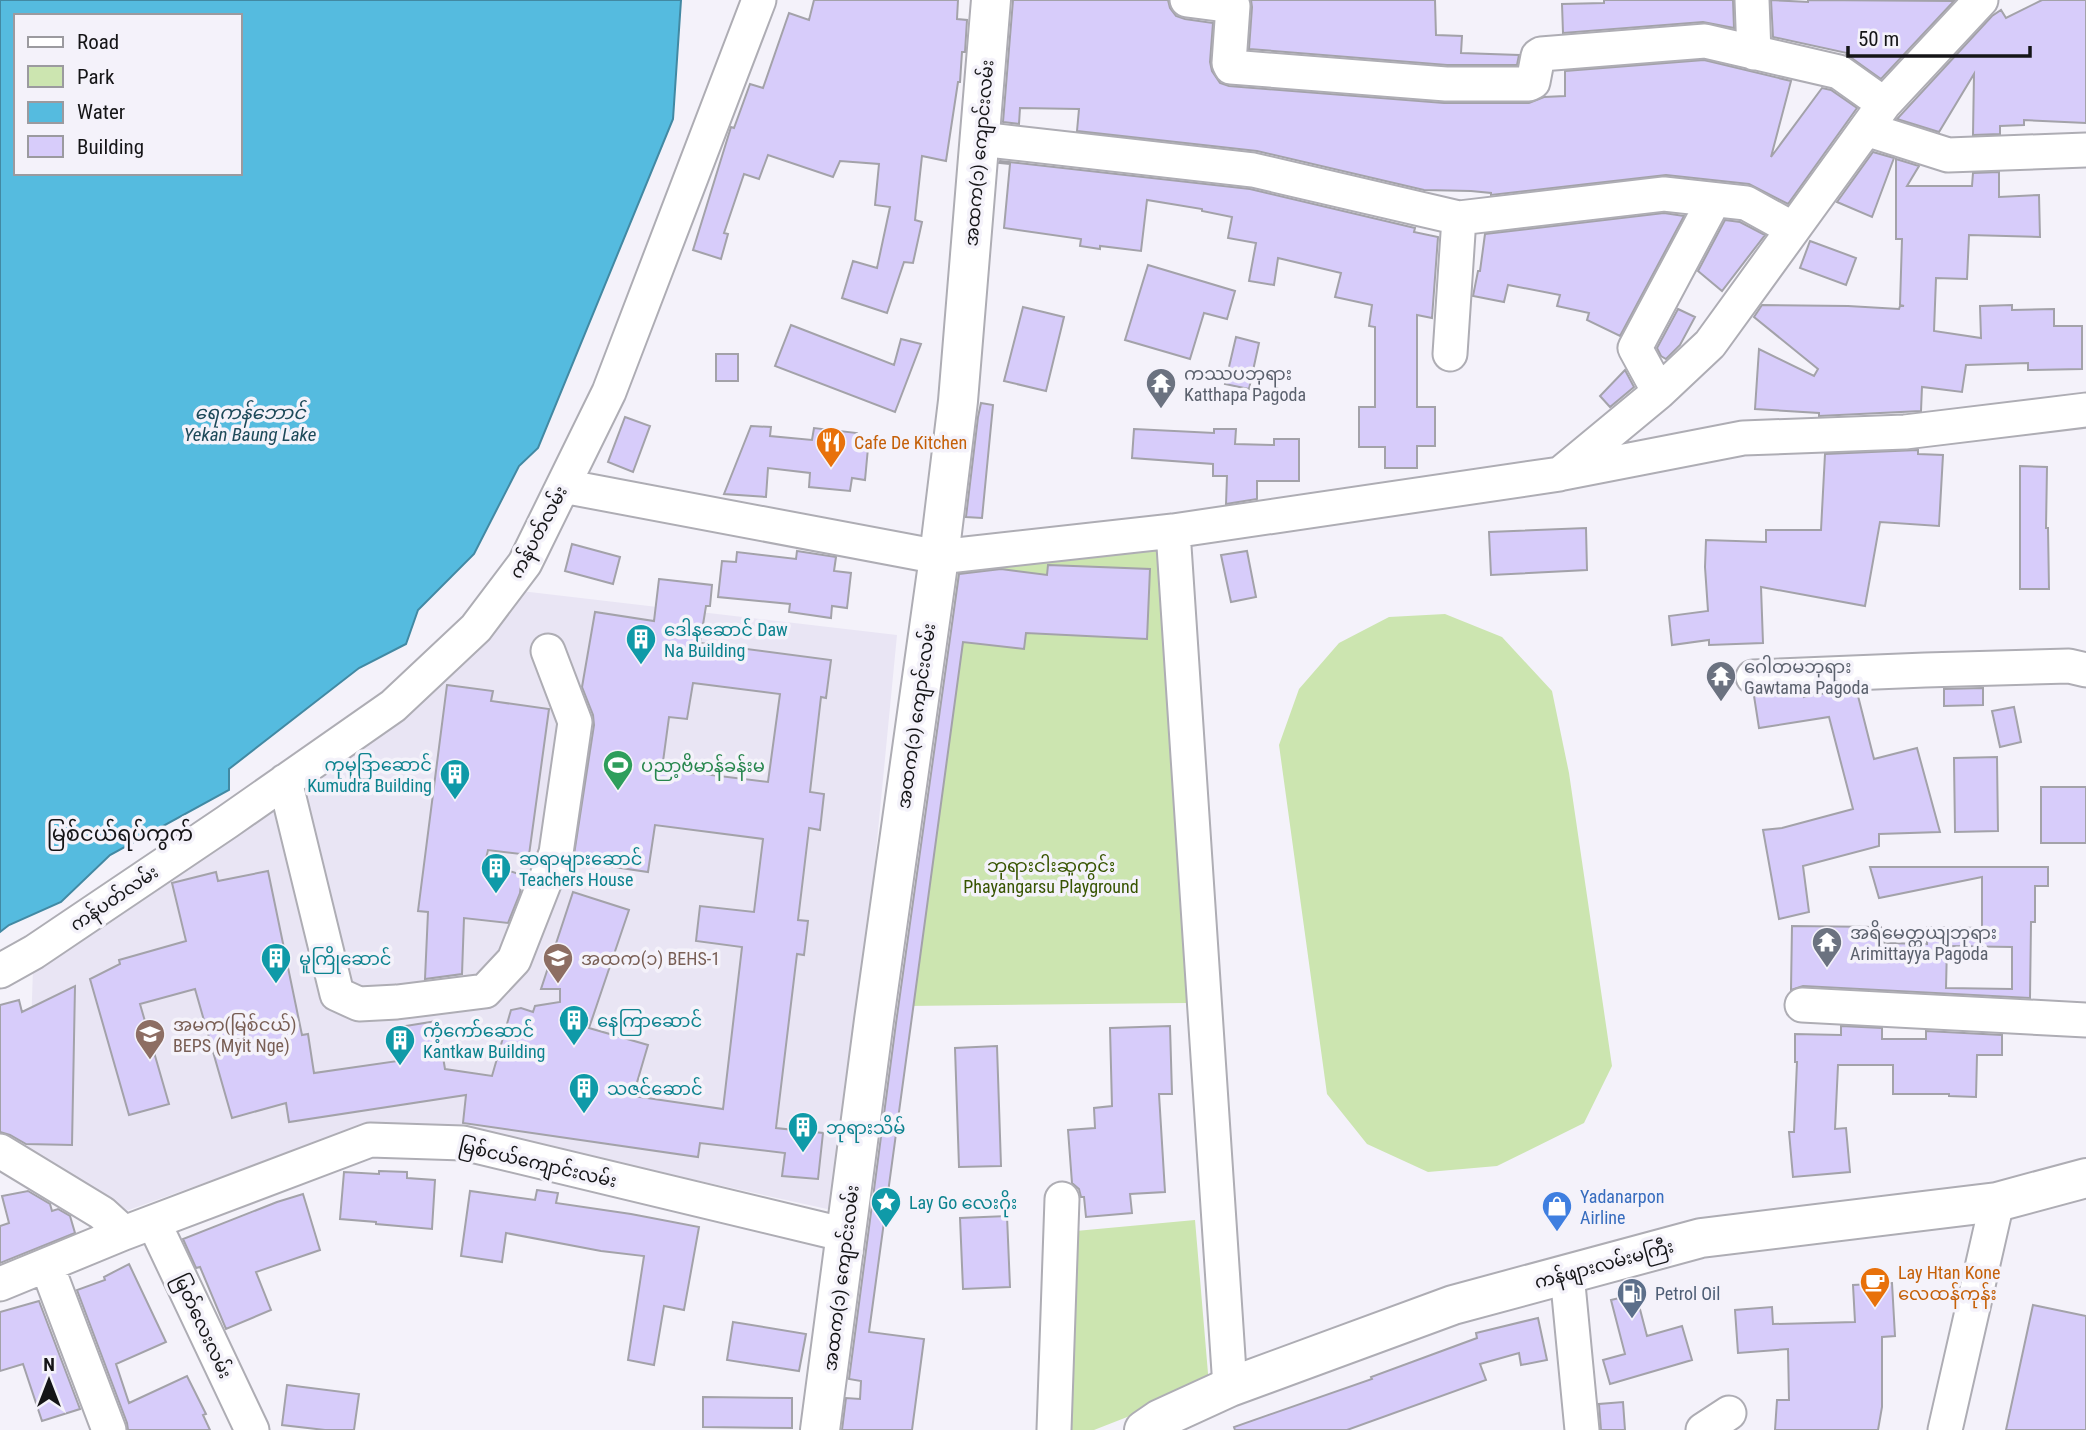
<svg xmlns="http://www.w3.org/2000/svg" width="2086" height="1430" viewBox="0 0 2086 1430" font-family="'Roboto Condensed','Noto Sans Myanmar',sans-serif">
  <rect width="100%" height="100%" fill="#f4f2fa"/>
  <path fill="#e9e5f4" d="M521 591 897 635 841 1212 467 1130 288 1153 123 1212 27 1154 33 968Z"/>
  <path fill="#cce5b0" d="M1159 550 1187 1003 906 1006 960 555Z
    M1445 614 1502 637 1552 691 1569 773 1612 1066 1584 1123 1497 1166 1428 1172 1367 1144 1327 1094 1279 745 1299 689 1339 643 1389 617Z
    M1195 1220 1209 1385 1094 1430H1042L1065 1232Z"/>
  <path fill="#55bbdf" stroke="#4289a3" stroke-width="2" fill-rule="evenodd" d="M0 0H681L673 119 538 448 519 466 474 554 418 610 406 644 359 668 229 769V790L110 855 61 902 9 925 0 932ZM16 16H240V173H16Z"/>
  <path fill="#d7ccfa" stroke="#a3a2a9" stroke-width="2" fill-rule="evenodd" d="M814 0H958L957 19 967 20 965 52H962L960 82H958L946 161 922 156 915 220 922 222 913 263 904 262 887 313 842 298 853 261 877 268 890 207 875 205 879 164 840 161 833 177 768 155 759 179 744 174 724 233 728 234 721 259 693 250 731 127 734 128 750 84 763 88 789 13 809 20Z
    M1013 0H1168L1170 8 1176 16 1185 19 1213 23 1210 62 1212 71 1220 83 1229 86 1444 103H1529L1544 97 1565 96V71L1704 60 1791 81 1771 157 1822 88 1831 90 1857 108 1788 204 1749 184 1666 175 1491 195V193L1471 191 1424 190 1257 151 1077 131 1079 109 1020 108 1019 124 1003 122Z
    M1251 0H1435L1436 35 1462 36 1461 53 1519 55 1517 65H1447L1249 49 1252 7Z
    M1604 0H1733L1734 28 1703 22 1563 33 1562 4 1604 3Z
    M1771 0 1808 2V0L1954 1 1881 79 1846 54 1847 53 1773 37Z
    M2042 0H2086V123L2024 120V125L2000 126V134L1973 135 1974 74 1939 132 1897 119 1992 16 2001 10 2006 18Z
    M1873 152 1894 158 1872 217 1837 202Z
    M1896 159 1919 166 1907 186H1972L1973 173 1999 172V197L2039 195 2040 237 1969 235 1967 279 1936 278 1934 331 1981 338 1980 306 2012 305V310L2054 309V326H2082V369L2028 370V363L1966 365 1962 392 1922 387 1921 411 1819 416V413L1755 409 1759 349 1814 376 1818 369 1754 317 1762 305 1848 306 1899 309 1900 306H1904L1900 305 1902 239H1896Z
    M1000 161 1250 189 1415 228 1414 232 1438 237 1432 318 1417 315V407H1435V446H1417V468H1385V447H1359V407H1375V327L1369 326 1372 305 1335 297 1341 273 1278 258 1274 285 1249 281 1256 243 1228 238 1232 217 1202 211V209L1147 200 1141 251 1100 246V249L1080 246 1081 239 1004 228 1010 164 999 163Z
    M1664 213 1684 216 1620 336 1587 320 1589 313 1557 306 1560 295 1508 285 1504 302 1473 296 1478 271H1480L1485 234Z
    M1725 220 1740 222 1765 235 1722 291 1698 271Z
    M1810 241 1856 258 1846 285 1800 268Z
    M1148 265 1235 291 1227 319 1204 313 1190 359 1125 340Z
    M1023 307 1064 317 1046 391 1004 381Z
    M1678 309 1695 317 1680 345 1666 359 1661 356 1657 348Z
    M791 325 894 365 901 339 921 344 895 412 775 366Z
    M1236 337 1259 343 1249 389 1225 384Z
    M716 354H738V381H716Z
    M1625 370 1634 387 1610 407 1600 396Z
    M981 403 993 405 982 518 966 517 978 417Z
    M625 417 650 426 633 472 608 462Z
    M751 426 771 427 770 436 812 440 814 428 857 433 855 447 868 448 865 480 852 478 850 491 809 487 810 473 768 468 766 497 724 494Z
    M1134 429 1214 433V429H1236L1235 444 1274 445V439H1299V481H1257V499L1226 504 1227 476H1213V464L1132 458Z
    M1918 450V454L1943 455 1939 526 1880 522 1865 606 1761 587 1763 643 1709 645V640L1672 645 1669 616 1708 611 1705 567 1706 540 1766 542V530H1821L1825 454Z
    M2020 466 2047 467 2046 528H2048L2049 589H2020Z
    M1586 528 1587 570 1491 575 1489 532Z
    M572 544 620 557 613 584 565 571Z
    M797 551 836 557 834 571 851 573 847 608 832 606 831 618 789 612 790 604 718 597 722 561 736 562 737 552 796 559Z
    M1247 551 1256 597 1231 602 1221 555Z
    M1048 565 1150 569 1147 639 1026 633 1024 649 963 642 869 1332 924 1339 912 1430H842L846 1398 860 1399 861 1381 849 1379 896 1023 959 574 1001 569 1047 575Z
    M659 579 712 585 710 606H706L700 643 831 660 826 698 821 697 810 792 824 794 820 830 809 828 798 920 808 921 804 955 797 954 776 1128 823 1133 818 1179 782 1176 785 1153 700 1143 698 1157 463 1123 466 1095 289 1122 286 1103 232 1118 195 989 140 1004 169 1104 129 1115 90 979 120 964 119 960 186 941 172 883 216 872 218 881 268 871 302 1035 308 1034 314 1073 398 1061 393 1028 437 1021 445 1069 492 1076 511 1010 521 1008 533 1012 535 1006 560 1002V989H541L573 892 629 910 589 1028 648 1045 633 1096 723 1109 742 947 696 941 700 906 754 912 763 839 655 825 648 872 573 861 594 725 593 715 582 687 595 612 654 621ZM693 683 780 694 768 782 662 769 669 717 687 719Z
    M447 685 493 691 491 701 549 709 529 855 488 850 485 863 522 875 520 893 508 923 464 918 462 974 425 979 428 912 418 911Z
    M1983 688V705L1944 706V689Z
    M1857 692 1874 759 1917 748 1940 832 1879 834V846L1803 866 1809 912 1779 919 1763 830 1782 828 1853 809 1829 717 1759 728 1754 696 1803 694 1804 697 1815 694Z
    M2014 707 2021 742 2000 747 1992 711Z
    M1997 757 1998 831 1955 832 1954 758Z
    M2041 787H2086V843H2041Z
    M1870 867H2048V886H2035V922H2031L2030 998 1803 986 1791 990 1792 926 1881 927 1884 943 1927 944V927L1982 928V877L1879 898ZM1947 946 2012 947V989L1946 988Z
    M75 986 72 1145 26 1144 10 1135 0 1132V1005L19 1000 22 1012Z
    M1170 1026 1172 1094H1159L1165 1192 1130 1194 1132 1213 1086 1217 1084 1197H1081L1079 1189 1072 1183 1068 1130 1095 1128 1094 1108 1112 1106 1110 1028Z
    M1841 1026 1882 1028V1039H1926V1031L2002 1035V1055H1977L1976 1097 1949 1096V1094H1893V1065H1838L1835 1129 1846 1128 1850 1172 1793 1177 1789 1132H1794L1797 1062H1795V1034L1841 1035Z
    M997 1046 1001 1166 959 1167 955 1048Z
    M379 1171 407 1172V1178L435 1180 432 1229 376 1224V1222L340 1219 344 1172 379 1174Z
    M537 1190 558 1193 556 1203 631 1214 699 1227 684 1310 664 1306 654 1365 628 1360 644 1256 601 1251 506 1233 502 1262 461 1256 470 1191 535 1200Z
    M28 1191 50 1204 52 1211 58 1209 70 1216 75 1233 0 1263V1226L9 1223 2 1196Z
    M303 1194 320 1250 256 1272 271 1310 226 1329 200 1267 196 1268 183 1239 277 1202Z
    M1007 1216 1010 1287 963 1289 960 1218Z
    M129 1264 166 1342 116 1364 129 1403 187 1376 206 1414 203 1415 210 1430H128L127 1423 77 1290 105 1280 104 1277Z
    M1892 1283 1895 1336 1882 1337V1407L1878 1430H1775L1777 1400H1789L1788 1349 1738 1353 1735 1310 1772 1307 1773 1324 1855 1322 1853 1285Z
    M1636 1294 1647 1336 1682 1326 1692 1360 1610 1384 1603 1360 1625 1354 1611 1300Z
    M39 1301 80 1409 42 1421 23 1364 0 1371V1312Z
    M2033 1305 2086 1316V1430H2006Z
    M1538 1318 1547 1360 1521 1365 1519 1353 1480 1364 1486 1380 1347 1430H1235L1234 1427 1372 1379 1371 1377 1477 1338 1476 1333Z
    M733 1322 806 1334 799 1371 727 1360Z
    M287 1385 359 1394 354 1430H325L282 1425Z
    M703 1397 792 1398V1428L703 1427Z
    M1623 1402 1625 1430H1601L1599 1404Z"/>
  <g fill="none" stroke-linecap="round" stroke-linejoin="round">
    <g stroke="#aeadb4" stroke-width="37">
      <path id="minor" d="M1187 0 1233 6 1229 63 1231 67 1446 84H1529L1533 82 1538 56 1541 54 1705 41 1839 72 1884 104
        M1752 0 1754 53
        M1866 129 1948 155 2086 150
        M980 139 1253 170 1459 218 1664 194 1746 203 1793 229
        M1450 354 1459 218
        M1659 392 1635 348 1714 200
        M1563 473 1743 438 1905 432 2086 410
        M563 486 939 557 1173 531 1560 474 1659 392 1710 344 1884 104 1981 0
        M1173 531 1230 1387
        M1753 677 1925 670 2069 666 2086 670
        M285 781 337 994 359 1004 397 1002 485 991 514 960 556 853 575 722 548 651
        M0 971 34 952 227 822 393 706 476 628 525 563 609 392 759 0
        M1802 1005 2086 1020
        M0 1151 102 1213 124 1233
        M154 1223 252 1430
        M47 1266 109 1430
        M1567 1274 1582 1430
        M0 1284 124 1233 370 1140 463 1143 846 1235
        M1054 1430 1062 1199
        M1703 1430 1729 1413
        M1945 1430 1997 1202"/>
    </g>
    <g stroke="#aeadb4" stroke-width="42">
      <path id="major" d="M820 1430 874 1020 939 557 958 401 991 0
        M1144 1430 1160 1419 1230 1387 1453 1305 1701 1238 1997 1202 2086 1178"/>
    </g>
    <use href="#minor" stroke="#fff" stroke-width="33"/>
    <use href="#major" stroke="#fff" stroke-width="38"/>
  </g>
  <defs>
    <g id="temple-pin" transform="scale(1.575)"><path d="M0 17L-7.5 6A9.5 9.5 0 1 1 7.5 6Z" fill="#6b7280" stroke="#f4f2fa"/><path d="M0-6L5-2H3V0L6.5 2.5H4V6H1.5V3h-3V6H-4V2.5H-6.5L-3 0V-2H-5Z" fill="#fff"/></g>
    <g id="restaurant-pin" transform="scale(1.575)"><path d="M0 17L-7.5 6A9.5 9.5 0 1 1 7.5 6Z" fill="#e8710a" stroke="#f4f2fa"/><path d="M-5-6h1v4h1v-4h1v4h1v-4h1v5L-1.5 .5V6h-2V.5L-5-1ZM5-6V6H3V1.5H1.5Q1.5-4 5-6Z" fill="#fff"/></g>
    <g id="building-pin" transform="scale(1.575)"><path d="M0 17L-7.5 6A9.5 9.5 0 1 1 7.5 6Z" fill="#0f9aa8" stroke="#f4f2fa"/><path d="M-4-6H4V6H1V3H-1V6H-4ZM-2.5-4.3h1.7v1.8h-1.7ZM.8-4.3h1.7v1.8H.8ZM-2.5-1h1.7V.8h-1.7ZM.8-1h1.7V.8H.8Z" fill="#fff"/></g>
    <g id="stadium-pin" transform="scale(1.575)"><path d="M0 17L-7.5 6A9.5 9.5 0 1 1 7.5 6Z" fill="#2e9e5b" stroke="#f4f2fa"/><path d="M0-5a6.5 5 0 1 0 0 10a6.5 5 0 1 0 0-10ZM-3.5-1.8h7v3.6h-7Z" fill="#fff"/></g>
    <g id="school-pin" transform="scale(1.575)"><path d="M0 17L-7.5 6A9.5 9.5 0 1 1 7.5 6Z" fill="#8d6e63" stroke="#f4f2fa"/><path d="M0-5L7-2L0 1L-7-2ZM-4 1L0 2.5L4 1V4Q0 6-4 4Z" fill="#fff"/></g>
    <g id="sight-pin" transform="scale(1.575)"><path d="M0 17L-7.5 6A9.5 9.5 0 1 1 7.5 6Z" fill="#0f9aa8" stroke="#f4f2fa"/><path d="M0-6L1.8-2.2L6-1.7L2.9 1.2L3.7 5.4L0 3.3L-3.7 5.4L-2.9 1.2L-6-1.7L-1.8-2.2Z" fill="#fff"/></g>
    <g id="shop-pin" transform="scale(1.575)"><path d="M0 17L-7.5 6A9.5 9.5 0 1 1 7.5 6Z" fill="#3f7fe0" stroke="#f4f2fa"/><path d="M-5-2.5h2.3a2.7 3.5 0 0 1 5.4 0H5L5.5 6h-11ZM-1.5-2.5h3a1.5 2.3 0 0 0-3 0Z" fill="#fff"/></g>
    <g id="cafe-pin" transform="scale(1.575)"><path d="M0 17L-7.5 6A9.5 9.5 0 1 1 7.5 6Z" fill="#e8710a" stroke="#f4f2fa"/><path d="M-5.5-4.5H6V0H3Q3 3.5 0 3.5H-2.5Q-5.5 3.5-5.5 0ZM3-3.2v2h1.7v-2ZM-6 4.5H4V6H-6Z" fill="#fff"/></g>
    <g id="fuel-pin" transform="scale(1.575)"><path d="M0 17L-7.5 6A9.5 9.5 0 1 1 7.5 6Z" fill="#5c6f8a" stroke="#f4f2fa"/><path d="M-5.5-6h7V0h2V4h1.3V-2.5L3-4.5l.8-.8L6-3V5H2.5V1h-1V6h-7ZM-4.2-4.7v3.2H.2V-4.7Z" fill="#fff"/></g>
  </defs>
  <g fill-rule="evenodd">
    <use href="#temple-pin" x="1161" y="383"/>
    <use href="#restaurant-pin" x="831" y="442"/>
    <use href="#building-pin" x="641" y="639"/>
    <use href="#temple-pin" x="1721" y="676"/>
    <use href="#stadium-pin" x="618" y="765"/>
    <use href="#building-pin" x="455" y="774"/>
    <use href="#building-pin" x="496" y="868"/>
    <use href="#temple-pin" x="1827" y="942"/>
    <use href="#building-pin" x="276" y="958"/>
    <use href="#school-pin" x="558" y="958"/>
    <use href="#building-pin" x="574" y="1020"/>
    <use href="#school-pin" x="150" y="1034"/>
    <use href="#building-pin" x="400" y="1040"/>
    <use href="#building-pin" x="584" y="1088"/>
    <use href="#building-pin" x="803" y="1127"/>
    <use href="#sight-pin" x="886" y="1202"/>
    <use href="#shop-pin" x="1557" y="1206"/>
    <use href="#cafe-pin" x="1875" y="1282"/>
    <use href="#fuel-pin" x="1632" y="1293"/>
  </g>
  <g text-anchor="middle" dominant-baseline="central" stroke-width="7" stroke-linejoin="round" paint-order="stroke">
    <g font-size="18" fill="#151517" stroke="#f4f2fa">
      <text transform="translate(979 153) rotate(-85)">အထက(၁) ကျောင်းလမ်း</text>
      <text transform="translate(538 532) rotate(-62)">ကန်ပတ်လမ်း</text>
      <text transform="translate(916 716) rotate(-82)">အထက(၁) ကျောင်းလမ်း</text>
      <text transform="translate(114 898) rotate(-34)">ကန်ပတ်လမ်း</text>
      <text transform="translate(538 1163) rotate(13)">မြစ်ငယ်ကျောင်းလမ်း</text>
      <text transform="translate(1604 1264) rotate(-15)">ကန်ဖျားလမ်းမကြီး</text>
      <text transform="translate(841 1278) rotate(-83)">အထက(၁) ကျောင်းလမ်း</text>
      <text transform="translate(203 1326) rotate(65)">မြတ်လေးလမ်း</text>
    </g>
    <g font-size="18" fill="#5b616d" stroke="#f4f2fa" text-anchor="start">
      <text x="1184" y="373">ကဿပဘုရား<tspan x="1184" dy="21">Katthapa Pagoda</tspan></text>
      <text x="1744" y="666">ဂေါတမဘုရား<tspan x="1744" dy="21">Gawtama Pagoda</tspan></text>
      <text x="1850" y="932">အရိမေတ္တယျဘုရား<tspan x="1850" dy="21">Arimittayya Pagoda</tspan></text>
    </g>
    <g font-size="18" fill="#c56008" stroke="#f4f2fa" text-anchor="start">
      <text x="854" y="442">Cafe De Kitchen</text>
      <text x="1898" y="1272">Lay Htan Kone<tspan x="1898" dy="21">လေထန်ကုန်း</tspan></text>
    </g>
    <g font-size="18" fill="#0d838f" stroke="#f4f2fa" text-anchor="start">
      <text x="664" y="629">ဒေါနဆောင် Daw<tspan x="664" dy="21">Na Building</tspan></text>
      <text x="432" y="764" text-anchor="end">ကုမုဒြာဆောင်<tspan x="432" dy="21">Kumudra Building</tspan></text>
      <text x="519" y="858">ဆရာများဆောင်<tspan x="519" dy="21">Teachers House</tspan></text>
      <text x="299" y="958">မူကြိုဆောင်</text>
      <text x="597" y="1020">နေကြာဆောင်</text>
      <text x="423" y="1030">ကံ့ကော်ဆောင်<tspan x="423" dy="21">Kantkaw Building</tspan></text>
      <text x="607" y="1088">သဇင်ဆောင်</text>
      <text x="826" y="1127">ဘုရားသိမ်</text>
      <text x="909" y="1202">Lay Go လေးဂိုး</text>
    </g>
    <g font-size="18" fill="#27864d" stroke="#f4f2fa" text-anchor="start">
      <text x="641" y="765">ပညာ့ဗိမာန်ခန်းမ</text>
    </g>
    <g font-size="18" fill="#375400" stroke="#f4f2fa">
      <text x="1051" y="865">ဘုရားငါးဆူကွင်း<tspan x="1051" dy="21">Phayangarsu Playground</tspan></text>
    </g>
    <g font-size="18" fill="#785e54" stroke="#f4f2fa" text-anchor="start">
      <text x="581" y="958">အထက(၁) BEHS-1</text>
      <text x="173" y="1024">အမက(မြစ်ငယ်)<tspan x="173" dy="21">BEPS (Myit Nge)</tspan></text>
    </g>
    <g font-size="18" fill="#366cbe" stroke="#f4f2fa" text-anchor="start">
      <text x="1580" y="1196">Yadanarpon<tspan x="1580" dy="21">Airline</tspan></text>
    </g>
    <g font-size="18" fill="#4e5e75" stroke="#f4f2fa" text-anchor="start">
      <text x="1655" y="1293">Petrol Oil</text>
    </g>
    <g font-size="19" font-style="italic" fill="#1d4959" stroke="#f4f2fa">
      <text x="250" y="412">ရေကန်ဘောင်<tspan x="250" dy="22">Yekan Baung Lake</tspan></text>
    </g>
    <g font-size="21" fill="#151517" stroke="#f4f2fa">
      <text x="120" y="834">မြစ်ငယ်ရပ်ကွက်</text>
    </g>
  </g>
  <rect x="14" y="14" width="228" height="161" fill="#f4f2fa" stroke="#9b9a9f" stroke-width="2"/>
  <rect x="28" y="37" width="35" height="10" fill="#ffffff" stroke="#9b9a9f" stroke-width="2"/>
  <text x="77" y="49" font-size="21" fill="#151517">Road</text>
  <rect x="28" y="66" width="35" height="21" fill="#cce5b0" stroke="#9b9a9f" stroke-width="2"/>
  <text x="77" y="84" font-size="21" fill="#151517">Park</text>
  <rect x="28" y="102" width="35" height="21" fill="#55bbdf" stroke="#9b9a9f" stroke-width="2"/>
  <text x="77" y="119" font-size="21" fill="#151517">Water</text>
  <rect x="28" y="136" width="35" height="21" fill="#d7ccfa" stroke="#9b9a9f" stroke-width="2"/>
  <text x="77" y="154" font-size="21" fill="#151517">Building</text>
  <g transform="translate(49 1381)" stroke="#f4f2fa" stroke-width="5" paint-order="stroke">
  <path d="M0-5L12 26L0 18L-12 26Z" fill="#151517"/>
  <text y="-10" font-size="19" font-weight="bold" text-anchor="middle" fill="#151517">N</text>
  </g>
  <path d="M1848 46v10h182v-10" fill="none" stroke="#151517" stroke-width="3.5"/>
  <text x="1858" y="46" font-size="21" fill="#151517" stroke="#f4f2fa" stroke-width="5" paint-order="stroke">50 m</text>
</svg>
